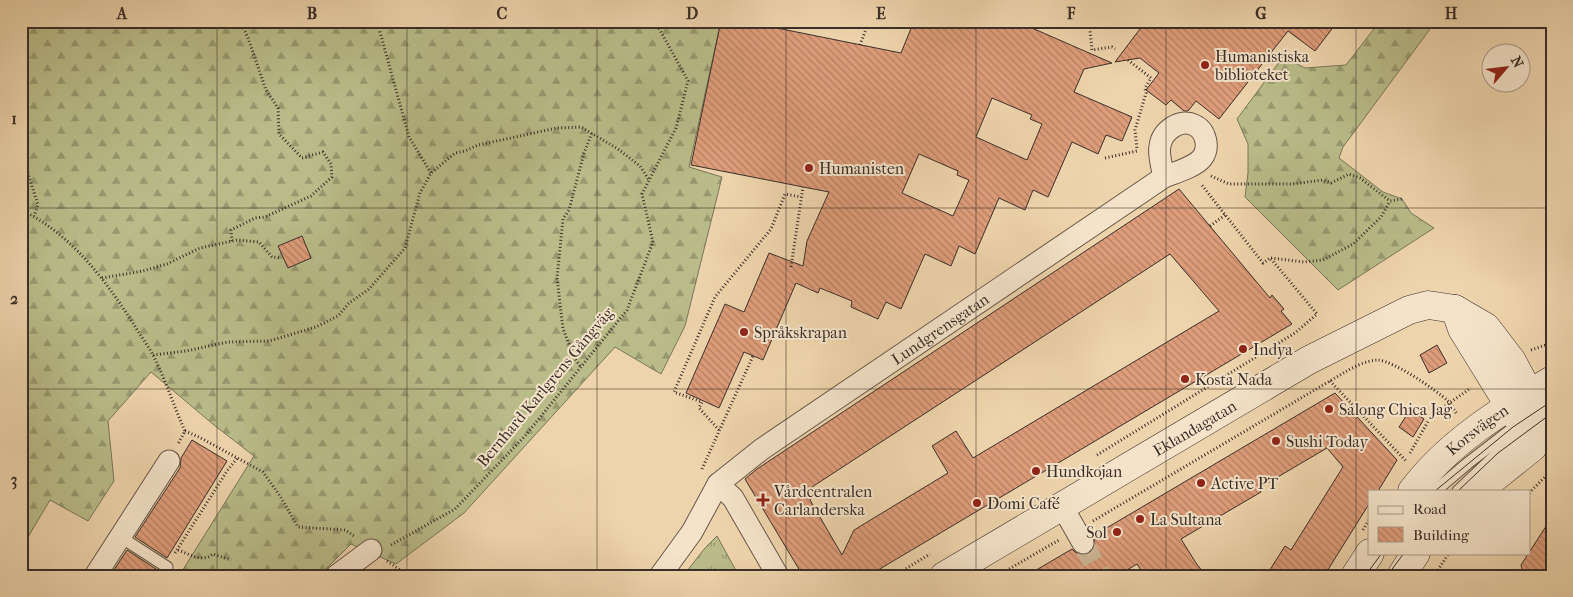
<svg xmlns="http://www.w3.org/2000/svg" width="1573" height="597" viewBox="0 0 1573 597" font-family="'IM FELL French Canon',serif">
  <defs>
    <pattern id="grass-tufts" width="24" height="20" patternUnits="userSpaceOnUse" patternTransform="scale(1.25)"><rect width="24" height="20" fill="#b9bc89"/><path d="M3 7l-1-3M5 7V3M7 7l1-3M15 17l-1-3M17 17v-4M19 17l1-3" fill="none" stroke="#989970"/></pattern>
    <pattern id="forest-firs" width="22" height="20" patternUnits="userSpaceOnUse" patternTransform="scale(1.25)"><rect width="22" height="20" fill="#b9bc89"/><path d="M5 1l3.5 6h-7zM16 11l3.5 6h-7z" fill="#989970"/></pattern>
    <pattern id="building-back-hatch" width="6" height="6" patternUnits="userSpaceOnUse" patternTransform="scale(1.25)"><rect width="6" height="6" fill="#de9d7a"/><path d="M-1 5l2 2M0 0l6 6M5-1l2 2" fill="none" stroke="#b58064"/></pattern>
  </defs>
  <rect width="100%" height="100%" fill="#eed4ac"/>
  <filter id="stains"><feTurbulence type="fractalNoise" baseFrequency=".004" numOctaves="4"/><feColorMatrix values="0 0 0 0 .2 0 0 0 0 .09 0 0 0 0 .02 0 0 0 .5 -.17"/></filter>
  <radialGradient id="worn" r=".72"><stop offset=".6" stop-color="#630" stop-opacity="0"/><stop offset="1" stop-color="#630" stop-opacity=".3"/></radialGradient>
  <path fill="url(#grass-tufts)" stroke="#7a7659" d="M717 536 739 576H683L705 548Z"/>
  <path fill="url(#forest-firs)" stroke="#7a7659" d="M21 21H721L689 167 722 177 685 326 661 374 615 347 464 513 396 564 351 544 319 576H179L254 456 214 425 151 372 108 421 114 481 88 521 50 500 21 549Z
    M1380 21H1436L1343 147 1339 158 1383 192 1402 199 1411 213 1434 228 1338 290 1245 197 1248 173V144L1237 119 1283 57 1305 68 1346 65Z"/>
  <path fill="url(#building-back-hatch)" stroke="#3b2f29" fill-rule="evenodd" d="M721 21H742L901 53 914 21H1016L1112 63 1084 69 1074 92 1132 117 1122 141 1106 135 1098 154 1072 142 1048 197 1033 190 1025 210 999 198 975 254 959 246 951 266 925 254 901 309 886 302 878 319 851 307 852 301 820 288 818 293 796 283 763 360 744 352 719 408 686 393 725 304 744 312 769 253 803 266 807 241 829 192 691 165ZM992 98 1032 115 1030 119 1042 124 1027 160 976 137ZM919 154 958 171 957 175 969 180 953 216 902 193Z
    M1146 21H1338L1315 51 1288 31 1219 119 1196 101 1188 111H1184L1171 100 1166 105 1146 90 1159 73 1140 58 1115 62Z
    M1179 189 1270 298 1272 295 1284 309 1281 311 1292 324 868 576H803L745 479 757 469ZM1170 254 1219 311 973 458 956 431 932 446 948 473 854 530 842 555 810 500 813 494 812 487Z
    M302 236 311 258 288 268 278 246Z
    M1437 345 1447 363 1429 373 1420 355Z
    M1335 393 1397 460 1378 491H1369V504L1324 576H1266L1285 546 1291 550 1343 467 1327 448 1259 488 1261 492 1181 539 1196 563 1206 576H1145L1137 564 1117 576H1026L1072 549 1076 553 1082 555 1090 554 1094 549 1095 544 1093 536Z
    M1410 410 1424 419 1413 437 1399 427Z
    M192 440 227 461 167 558 135 537 180 468 181 458Z
    M1552 517V576H1524L1521 565Z
    M127 550 159 571 156 576H110Z"/>
  <g fill="none" stroke-linecap="round" stroke-linejoin="round">
    <path stroke="#cab392" stroke-width="21" stroke-dasharray="21 11" stroke-linecap="butt" d="M1083 543 1101 576"/>
    <g stroke="#68584a" stroke-width="13">
      <path id="lane" d="M1435 491 1468 463 1521 422
        M1458 491 1498 453 1534 426
        M119 536 167 567"/>
    </g>
    <g stroke="#68584a" stroke-width="23">
      <g id="street">
        <path id="s1" d="M718 484 762 449 1164 177C1162 167 1158 155 1160 146 1162 131 1180 118 1194 125 1206 130 1210 148 1202 158 1195 167 1174 173 1164 177"/>
        <path d="M1062 506 1083 543"/>
        <path d="M95 576 169 461"/>
        <path d="M336 576 371 550"/>
        <path d="M660 576 692 532 718 484 733 498 778 576"/>
      </g>
    </g>
    <g stroke="#3b2f29" stroke-width="29">
      <g id="secondary">
        <path d="M1455 309 1462 329 1515 415 1521 421"/>
        <path id="s2" d="M1412 491C1448 443 1501 410 1552 380"/>
        <path id="s3" d="M944 576 1309 360 1409 310 1428 305 1455 309 1486 327 1512 361 1538 410 1541 431 1533 447 1478 491"/>
        <path d="M1355 576 1370 553"/>
        <path d="M1401 576 1416 553"/>
      </g>
    </g>
    <path stroke="#3b2f29" stroke-width="3" stroke-dasharray="1 2.5" stroke-linecap="butt" d="M379 21 380 32 409 137 431 173
      M1089 21 1092 50 1112 47 1115 49
      M21 33 26 21
      M860 45 869 21
      M1128 60 1151 78 1145 88 1146 93 1135 130 1137 149
      M21 115 23 116V158L38 205 34 216
      M1105 158 1137 151
      M1211 176 1229 184H1293L1323 180 1331 183 1349 174 1360 178 1390 201 1402 199
      M21 210C71 233 108 283 136 328 142 338 149 347 154 357 166 381 174 407 185 431L178 444
      M1210 226 1225 215
      M232 241 231 230 255 218 265 217 311 196 332 177 331 164 323 152 302 158 279 134 278 108 266 90 248 38 240 21
      M1271 258 1304 262 1323 260 1353 244 1381 217 1390 201
      M791 267 803 187
      M102 278 143 271 167 264 200 248 237 240 259 242 272 257 281 258
      M1531 350 1552 343
      M153 355 186 351 228 342 269 341 316 327 338 316 349 303 369 289 405 248 420 193 431 173 455 153 465 151 478 145 557 128 581 127 618 149 640 166 649 180
      M580 366 574 357 563 329 557 278 563 219 569 210 584 153 592 133
      M1330 381 1406 461
      M719 430 699 408 702 402 674 392 715 297 771 229 785 194 801 197
      M185 431 199 437 263 472 280 496 298 527 345 530 354 536
      M1410 453 1430 418 1442 408 1471 388
      M1097 455 1295 333 1317 314 1272 260 1270 258 1263 263 1201 184
      M702 469 753 356
      M1529 493 1552 470
      M1093 521 1345 372C1354 367 1367 360 1378 360 1394 361 1436 390 1448 401 1452 405 1454 410 1457 414
      M1363 530 1369 520
      M391 545 455 509 525 436 627 310 653 242 642 194 676 128 688 81 655 21
      M178 550C189 554 202 563 213 554L231 560
      M175 553 227 471 238 457
      M387 561 409 576
      M894 576 930 554
      M997 576 1059 540
      M1434 576 1449 553"/>
    <use href="#lane" stroke="#f4e3c9" stroke-width="11"/>
    <use href="#street" stroke="#f4e3c9" stroke-width="21"/>
    <use href="#secondary" stroke="#f4e3c9" stroke-width="28"/>
    <path stroke="#3b2f29" stroke-width="1" d="M1435 491 1513 427 1552 401
      M1458 491 1498 453 1552 413
      M1365 576 1382 553
      M1387 576 1404 553"/>
  </g>
  <path fill="none" stroke="#3b2f29" stroke-width="1" stroke-opacity="0.55" d="M217 21V576M407 21V576M597 21V576M786 21V576M976 21V576M1166 21V576M1356 21V576M21 208H1552M21 389H1552"/>
  <g fill="#8f2418" stroke="#f4e3c9" stroke-width="2">
    <circle cx="1205" cy="65" r="5"/>
    <circle cx="809" cy="168" r="5"/>
    <circle cx="744" cy="332" r="5"/>
    <circle cx="1243" cy="349" r="5"/>
    <circle cx="1185" cy="379" r="5"/>
    <circle cx="1329" cy="409" r="5"/>
    <circle cx="1276" cy="441" r="5"/>
    <circle cx="1036" cy="471" r="5"/>
    <circle cx="1201" cy="483" r="5"/>
    <path d="M760.5 492.5h5v5h5v5h-5v5h-5v-5h-5v-5h5z"/>
    <circle cx="977" cy="503" r="5"/>
    <circle cx="1140" cy="519" r="5"/>
    <circle cx="1117" cy="532" r="5"/>
  </g>
  <g text-anchor="middle" dominant-baseline="central" stroke-width="4" stroke-linejoin="round" paint-order="stroke">
    <g font-size="16" fill="#3b2f29" stroke="#f4e3c9" text-anchor="start">
      <text x="1215" y="56">Humanistiska<tspan x="1215" dy="18">biblioteket</tspan></text>
      <text x="819" y="168">Humanisten</text>
      <text x="754" y="332">Språkskrapan</text>
      <text x="1253" y="349">Indya</text>
      <text x="1195" y="379">Kosta Nada</text>
      <text x="1339" y="409">Salong Chica Jag</text>
      <text x="1286" y="441">Sushi Today</text>
      <text x="1046" y="471">Hundkojan</text>
      <text x="1211" y="483">Active PT</text>
      <text x="774" y="491">Vårdcentralen<tspan x="774" dy="18">Carlanderska</tspan></text>
      <text x="987" y="503">Domi Café</text>
      <text x="1150" y="519">La Sultana</text>
      <text x="1107" y="532" text-anchor="end">Sol</text>
    </g>
    <g font-size="16" fill="#3b2f29" stroke="#f4e3c9">
      <text stroke="none"><textPath href="#s1" startOffset="271">Lundgrensgatan</textPath></text>
      <text transform="translate(545 387) rotate(-50)">Bernhard Karlgrens Gångväg</text>
      <text stroke="none"><textPath href="#s3" startOffset="291">Eklandagatan</textPath></text>
      <text stroke="none"><textPath href="#s2" startOffset="90">Korsvägen</textPath></text>
    </g>
  </g>
  <rect width="1573" height="597" fill="none" stroke="#eed4ac" stroke-width="55"/>
  <rect x="1368" y="490" width="162" height="65" fill="#f4e3c9" stroke="#aa9b89"/>
  <rect x="1378" y="506" width="25" height="8" fill="#f4e3c9" stroke="#aa9b89"/>
  <text x="1413" y="514" font-size="15" fill="#3b2f29">Road</text>
  <rect x="1378" y="527" width="25" height="15" fill="url(#building-back-hatch)" stroke="#aa9b89"/>
  <text x="1413" y="540" font-size="15" fill="#3b2f29">Building</text>
  <g transform="translate(1506 68) rotate(62)"><circle r="24" fill="#f4e3c9" stroke="#aa9b89"/>
  <path d="M0-4L9 19L0 12L-9 19Z" fill="#8f2418"/>
  <text y="-8" font-size="14" font-weight="bold" text-anchor="middle" fill="#3b2f29">N</text>
  </g>
  <rect x="28" y="28" width="1518" height="542" fill="none" stroke="#3b2f29" stroke-width="2"/>
  <g font-size="16" text-anchor="middle" font-weight="bold" fill="#3b2f29">
    <text x="122" y="19">A</text>
    <text x="312" y="19">B</text>
    <text x="502" y="19">C</text>
    <text x="692" y="19">D</text>
    <text x="881" y="19">E</text>
    <text x="1071" y="19">F</text>
    <text x="1261" y="19">G</text>
    <text x="1451" y="19">H</text>
    <text x="14" y="124">1</text>
    <text x="14" y="304">2</text>
    <text x="14" y="485">3</text>
  </g>
  <rect width="100%" height="100%" filter="url(#stains)"/>
  <rect width="100%" height="100%" fill="url(#worn)"/>
</svg>
